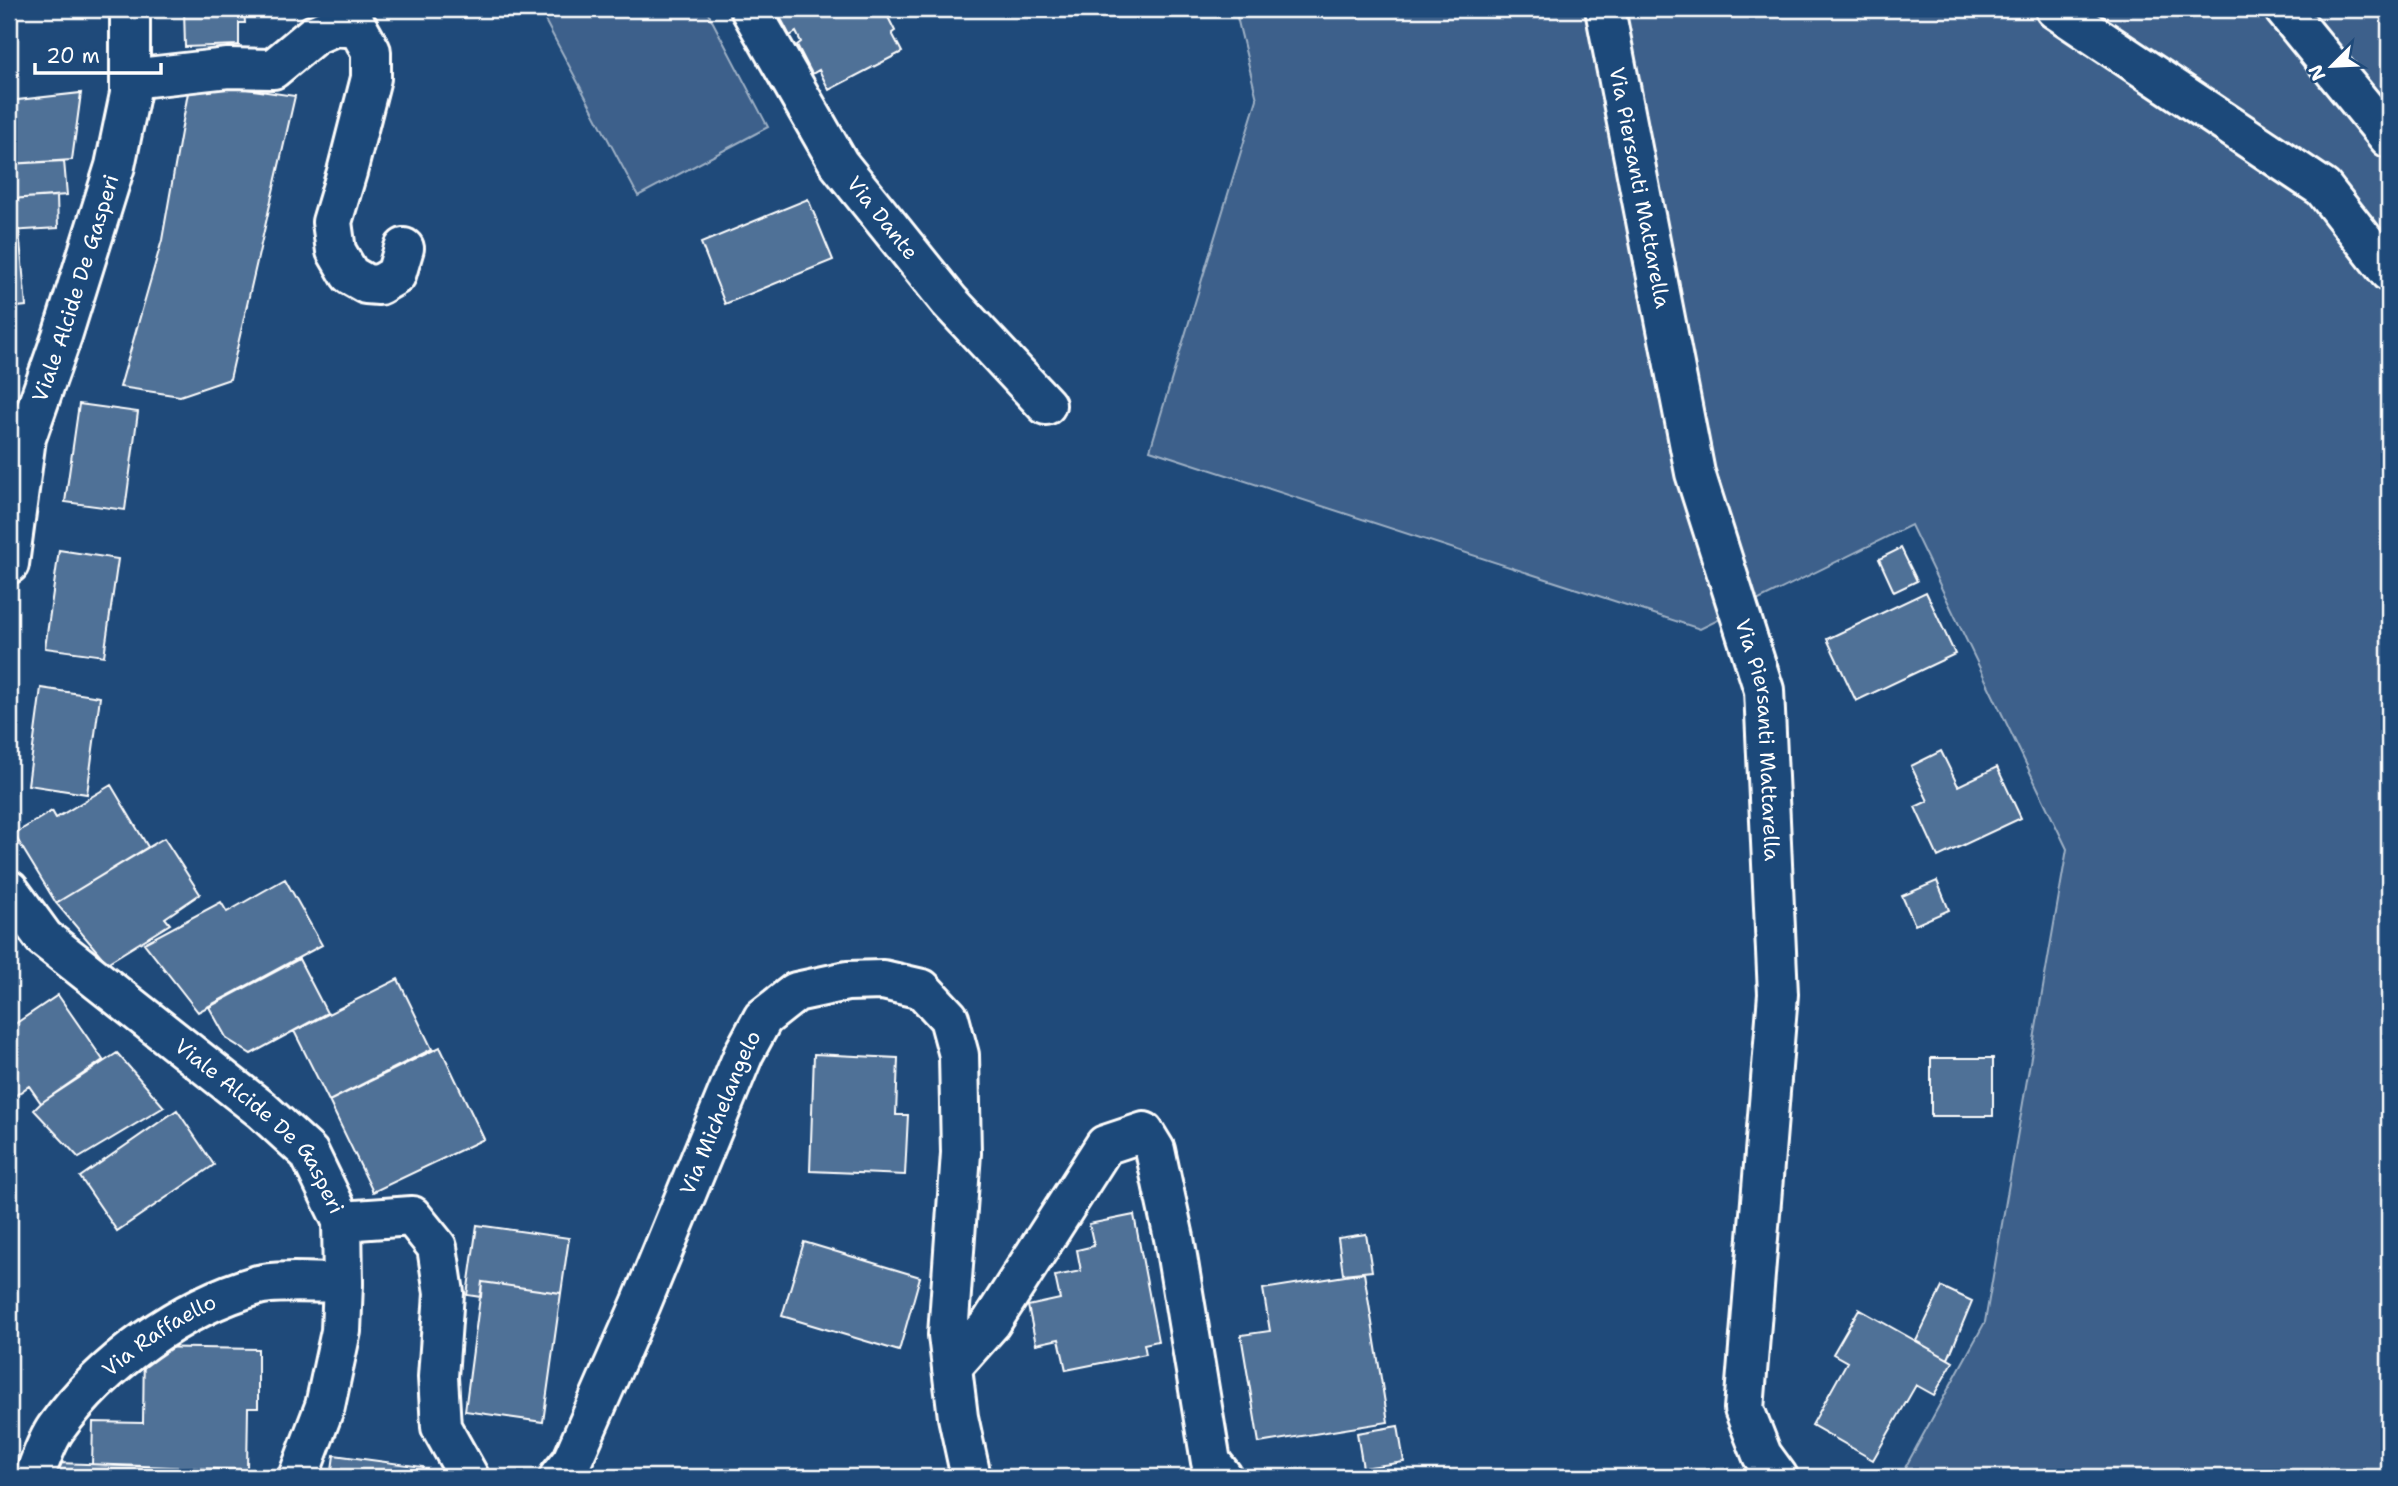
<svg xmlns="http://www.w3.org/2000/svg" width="2398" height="1486" viewBox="0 0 2398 1486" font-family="'Shantell Sans',sans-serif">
  <rect width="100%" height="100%" fill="#1f4a7a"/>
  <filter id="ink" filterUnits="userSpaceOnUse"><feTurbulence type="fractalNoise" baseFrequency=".0143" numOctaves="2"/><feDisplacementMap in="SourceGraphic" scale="14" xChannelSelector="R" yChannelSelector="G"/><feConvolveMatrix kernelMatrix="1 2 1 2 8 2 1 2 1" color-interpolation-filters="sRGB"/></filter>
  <g filter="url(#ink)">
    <path fill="#3c618b" stroke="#9eb0c5" stroke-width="2" d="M539 9H706L768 127 638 196Z
      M1235 9H2389V1477H1900L1985 1322 2067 849 1911 525 1700 629 1150 450 1257 99Z"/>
    <path fill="#507197" stroke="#fff" stroke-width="2" d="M184 9H244L245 23H239V45L185 47Z
      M776 9H884L895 31 892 33 902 52 829 90 819 70 812 74 797 45 801 42 796 32 790 36Z
      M190 81 295 96 230 379 180 396 120 387 162 240Z
      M81 93 72 160 9 164V101Z
      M64 161 67 195 9 199V164Z
      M57 196 58 228 9 231V199Z
      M808 199 833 260 725 304 701 243Z
      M19 230 26 306 9 308V231Z
      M79 404 138 412 125 510 65 502Z
      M1901 548 1917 581 1894 592 1879 559Z
      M59 550 118 559 104 656 45 648Z
      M1926 592 1955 654 1856 701 1827 639Z
      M41 688 100 697 87 794 28 785Z
      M1941 751 1958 786 1997 767 2021 818 1938 857 1915 807 1928 801 1911 766Z
      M111 785 148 847 56 903 14 834 52 811 56 818Z
      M164 838 200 894 165 918 170 924 107 963 56 903Z
      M285 879 322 945 198 1012 144 943 221 902 227 912Z
      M1937 881 1949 910 1915 925 1902 896Z
      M299 959 327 1013 251 1054 227 1039 209 1007Z
      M398 979 432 1049 329 1101 294 1031Z
      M58 995 103 1060 41 1103 29 1086 9 1100V1028Z
      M440 1047 484 1139 373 1192 329 1101Z
      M117 1053 164 1107 79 1158 34 1110 41 1103Z
      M814 1054 898 1058 896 1115H908L905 1175 810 1171Z
      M1931 1058H1993V1116H1931Z
      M177 1110 214 1165 117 1231 80 1177Z
      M1134 1215 1158 1341 1144 1344 1146 1354 1066 1370 1059 1339 1036 1344 1028 1306 1060 1299 1055 1276 1081 1271 1077 1250 1094 1246 1089 1224Z
      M477 1225 569 1238 561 1293 482 1282 481 1297 467 1295Z
      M1366 1234 1372 1271 1343 1274 1338 1238Z
      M804 1242 920 1277 899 1351 782 1316Z
      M1364 1273 1388 1422 1259 1443 1241 1335 1270 1331 1263 1289Z
      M482 1282 561 1293 543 1422 465 1411Z
      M1942 1287 1972 1301 1948 1359 1916 1341Z
      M1859 1309 1953 1362 1934 1395 1916 1385 1873 1460 1812 1425 1847 1362 1833 1354Z
      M144 1347 258 1349V1408H248L247 1470 92 1465 93 1422 143 1423Z
      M1398 1426 1404 1462 1363 1468 1357 1433Z
      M334 1455 423 1467 422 1477H331Z
      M58 1463 198 1468 197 1477H57Z"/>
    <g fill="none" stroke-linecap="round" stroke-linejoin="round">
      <g stroke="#fff" stroke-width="44">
        <g id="minor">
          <path id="s1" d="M750 9 839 164 949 301 1046 405"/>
          <path id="s2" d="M1605 9 1695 473 1764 690 1778 994 1744 1409 1762 1455 1778 1477"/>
          <path d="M2055 9 2323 188 2389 272"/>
          <path d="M2284 9 2389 138"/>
          <path d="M130 79 228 68 273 69 314 35 335 26 358 28 371 51V78L347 172 332 222 336 251 350 275 366 284 379 285 396 275 404 248"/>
          <path id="s3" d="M9 564 26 438 62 336 115 166 130 94V9"/>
          <path id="s4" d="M9 890 44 938 262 1110 309 1153 342 1221 343 1283 341 1331 325 1406 298 1477"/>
          <path d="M342 1221 412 1216 437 1247 444 1293 438 1377 441 1427 469 1477"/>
          <path d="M952 1367 991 1323 1105 1145 1144 1132 1155 1150 1174 1238 1211 1462 1223 1477"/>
          <path id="s5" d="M34 1477C40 1462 46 1442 56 1428 102 1364 180 1307 258 1285 276 1280 322 1283 343 1283"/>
          <path id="s6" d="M559 1477 572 1461 641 1304 744 1053 763 1018 796 992 847 981 883 980 922 989 949 1018 959 1055 961 1153 948 1335 958 1417 971 1477"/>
        </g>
      </g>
      <use href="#minor" stroke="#1f4a7a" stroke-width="38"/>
    </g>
  </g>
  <g text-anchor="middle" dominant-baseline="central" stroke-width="7" stroke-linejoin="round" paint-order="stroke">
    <g font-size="21" fill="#fff" stroke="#1f4a7a">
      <text stroke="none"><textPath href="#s2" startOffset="182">Via Piersanti Mattarella</textPath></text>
      <text stroke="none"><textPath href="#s1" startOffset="248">Via Dante</textPath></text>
      <text stroke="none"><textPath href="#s3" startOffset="285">Viale Alcide De Gasperi</textPath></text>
      <text stroke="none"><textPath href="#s2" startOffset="749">Via Piersanti Mattarella</textPath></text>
      <text stroke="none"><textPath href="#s6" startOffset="399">Via Michelangelo</textPath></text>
      <text stroke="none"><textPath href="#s4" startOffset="348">Viale Alcide De Gasperi</textPath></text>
      <text stroke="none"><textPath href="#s5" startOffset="194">Via Raffaello</textPath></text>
    </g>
  </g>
  <rect width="2398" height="1486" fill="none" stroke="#1f4a7a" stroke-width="35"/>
  <rect x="18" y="18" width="2363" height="1451" fill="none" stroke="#fff" stroke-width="2.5" filter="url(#ink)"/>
  <g transform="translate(2332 66) rotate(246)" stroke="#1f4a7a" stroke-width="5" paint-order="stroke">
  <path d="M0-5L12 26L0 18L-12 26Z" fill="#ffffff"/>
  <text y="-10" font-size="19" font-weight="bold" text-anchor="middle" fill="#ffffff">N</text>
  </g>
  <path d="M35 63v10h126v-10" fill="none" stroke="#ffffff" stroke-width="3.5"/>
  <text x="46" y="63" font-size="21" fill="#ffffff" stroke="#1f4a7a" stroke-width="5" paint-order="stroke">20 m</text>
</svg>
